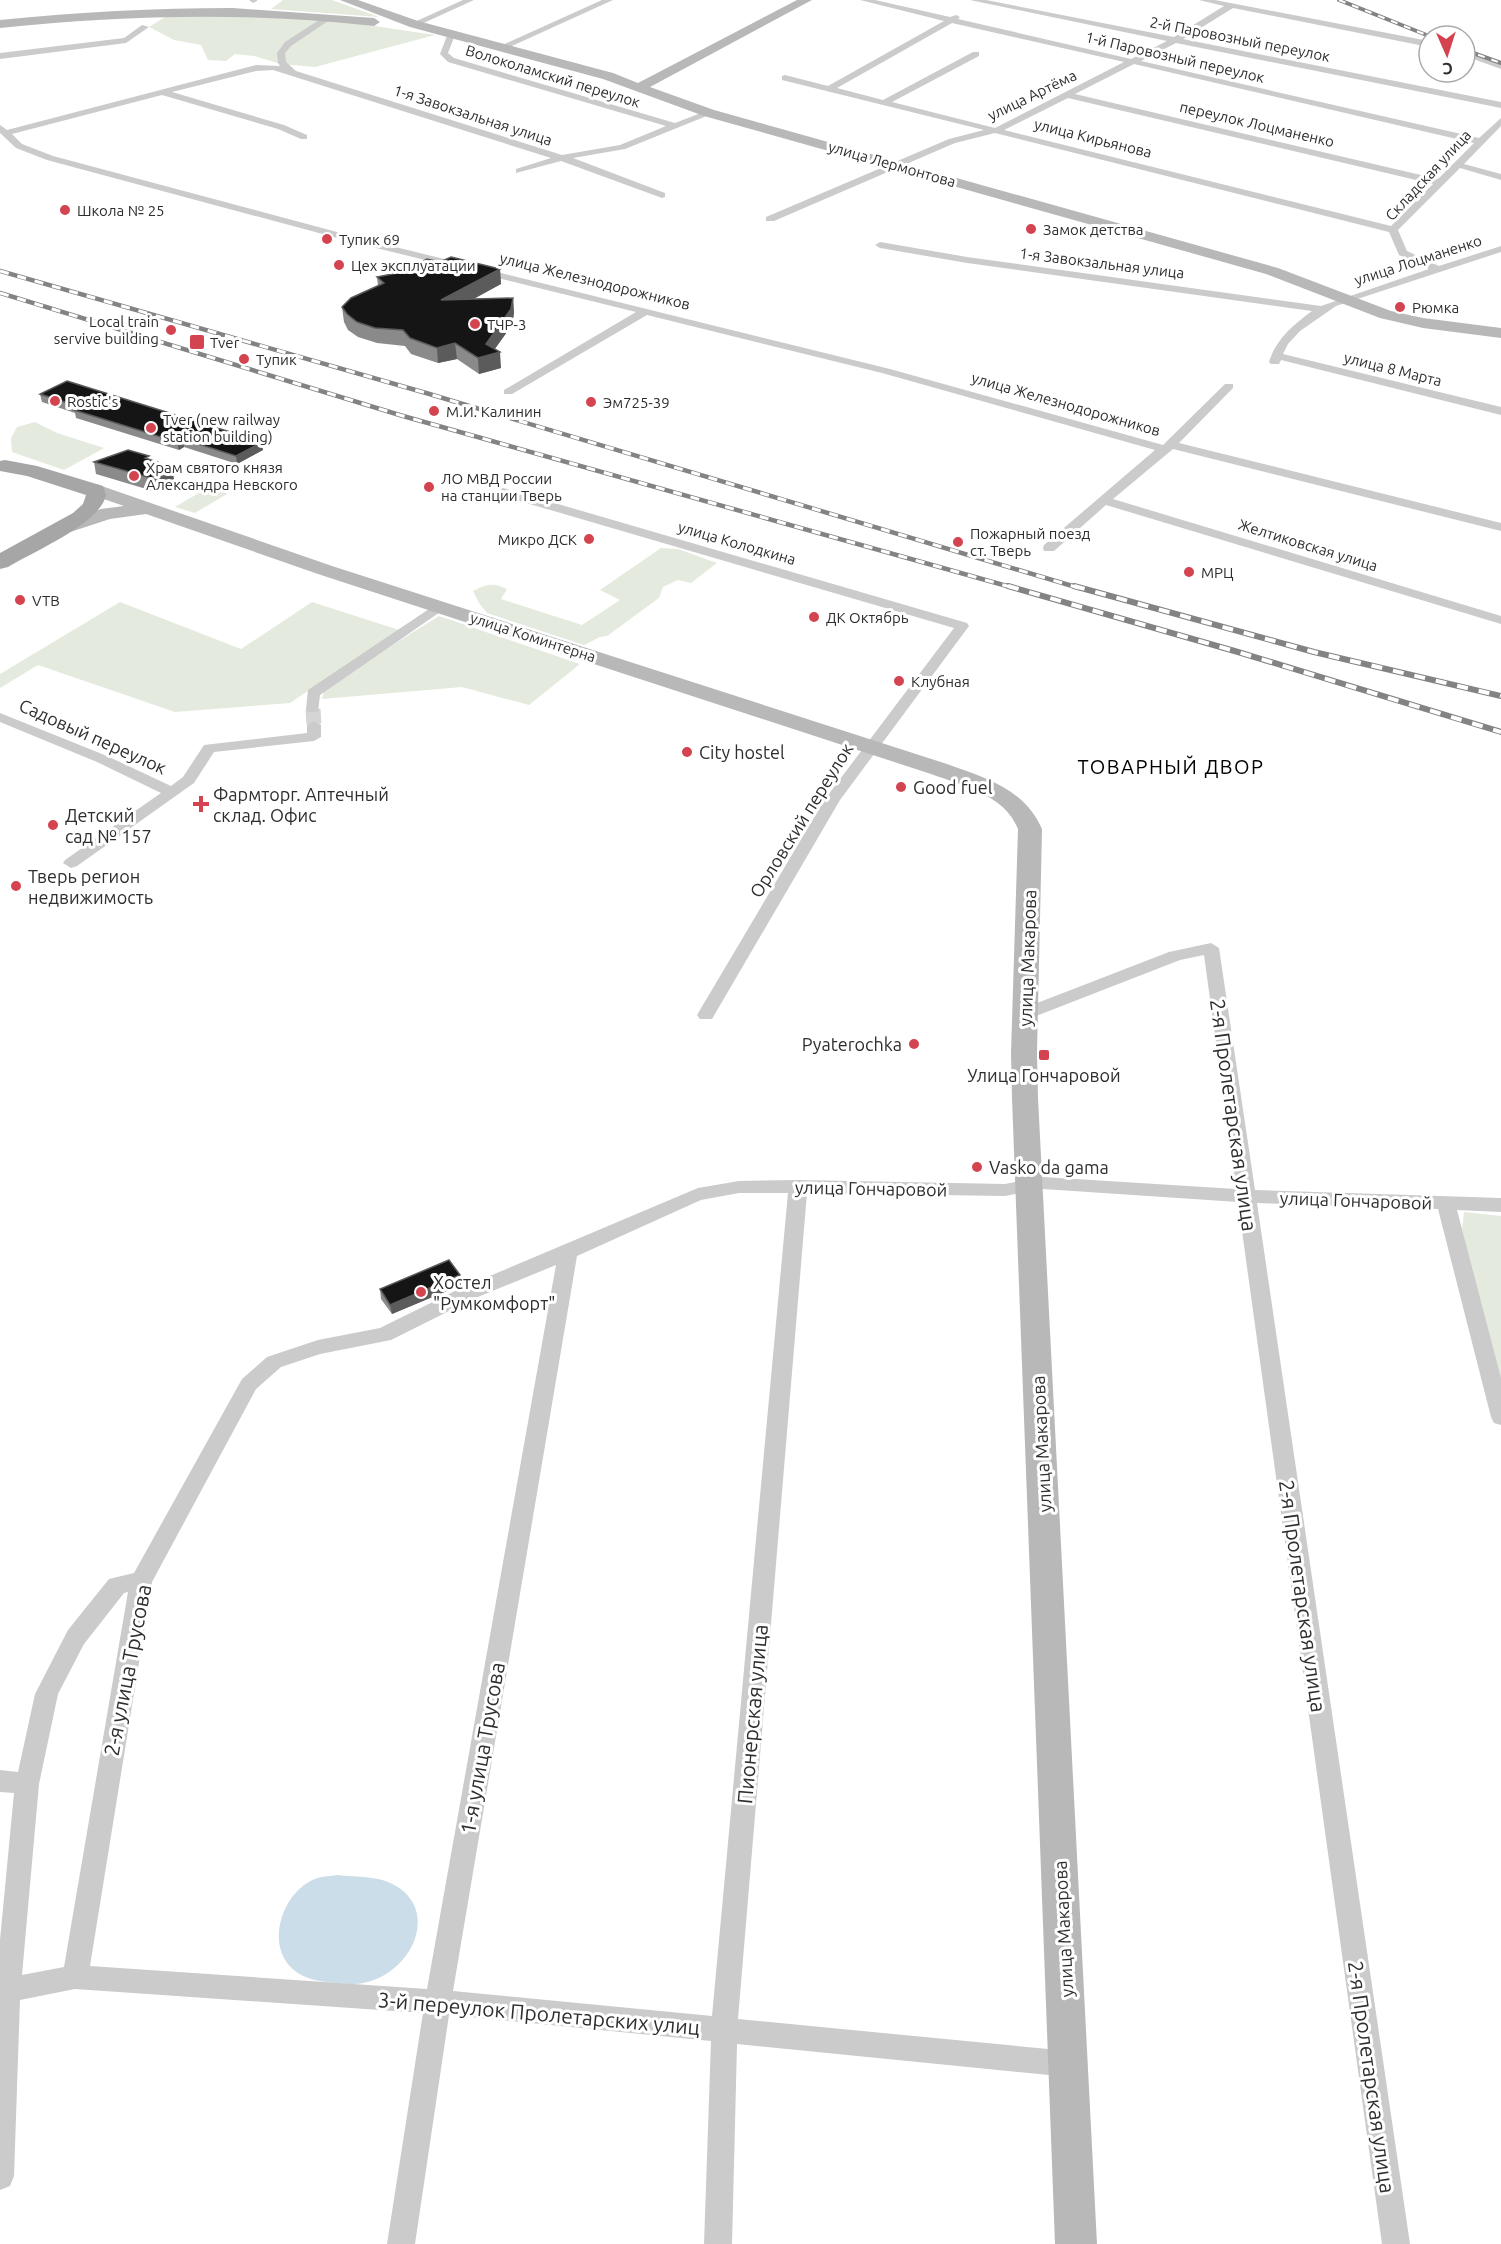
<svg xmlns="http://www.w3.org/2000/svg" width="1501" height="2244" viewBox="0 0 1501 2244" font-family="Ubuntu,sans-serif">
  <rect width="100%" height="100%" fill="#fff"/>
  <path fill="#e4eadd" d="M283 0H332L379 17 271 9Z
    M235 13 340 21 435 35 315 67 281 64 254 56 235 54 226 61 208 60 201 45 174 40 149 27 170 14Z
    M35 422 57 433 104 448 64 470 12 452 11 438 17 427Z
    M219 481 227 486V494L195 513 175 507Z
    M661 548 678 549 717 563 691 583 678 580 663 587 659 598 607 636 600 637 584 645 487 613 479 603 473 591C486 584 493 582 507 589L501 599 582 625 620 600 600 590Z
    M120 602 241 649 312 602 399 630 290 703 175 712 38 665 0 688V674Z
    M439 616 580 664 529 705 462 687 322 699 325 687Z
    M1464 1212 1501 1216V1396L1462 1229Z"/>
  <path fill="#cbdde8" d="M338 1875C353 1877 374 1876 388 1882 432 1900 423 1949 389 1972 373 1983 356 1986 337 1983 323 1982 305 1980 294 1970 264 1945 283 1891 315 1879 322 1876 331 1876 338 1875Z"/>
  <g fill="none" stroke-linecap="round" stroke-linejoin="round">
    <path stroke="#d5d5d5" stroke-width="15" stroke-dasharray="15 8" stroke-linecap="butt" d="M313 709 314 725"/>
    <path fill="#cbcbcb" fill-rule="evenodd" d="M249 0H257V1L253 3Z
      M463 0H474L417 26 410 24Z
      M602 0H613L505 49 498 47Z
      M860 0H875L950 17 956 15 960 17 958 19 1131 59 1167 41 970 0H986L1174 37 1224 6 1199 0H1215L1429 41V47L1233 8 1183 39 1501 102V108L1176 43 1141 61 1479 138 1501 118V126L1464 164 1501 174V180L1460 168 1398 230 1407 251 1439 266 1501 246V252L1336 306 1300 331 1288 344 1283 354 1501 407V415L1281 360 1279 364H1271L1269 362C1276 339 1293 325 1312 311L967 263 880 248 875 245 880 242 967 257 1321 306 1429 269 1399 255 1389 232 995 133 955 143 774 221H766V217L949 139 984 130 782 80V76L785 75 828 86 944 21ZM952 23 1124 62 995 128 892 102 979 56V52H973L883 100 837 88ZM1134 64 1474 143 1438 179 1075 94ZM1068 98 1433 184 1391 226 1004 130Z
      M327 15 334 17 291 46 285 53 286 62 296 71 562 155 620 145 666 126 448 62 440 54 448 33 455 35 448 53 454 58 675 123 706 111 714 113 625 149 573 158 665 193V197L662 198 561 161 516 173V169L551 158 273 70 256 71 172 92 284 125 307 135V139H301L278 129 162 95 12 134 22 144 53 156 363 239 890 369 1163 445 1225 384H1233V388L1179 443 1501 523V531L1173 449 1113 499 1501 616V624L1106 505 1054 551H1044L1043 548 1044 545 1155 450 882 373 647 315 512 394H504V390L636 312 356 243 47 160 16 148 0 133V125L7 130 256 65 280 66 278 63 277 53 285 42Z
      M142 25 149 27 126 43 0 59V53L124 38Z
      M1465 50 1501 63V69L1465 56Z
      M503 488 967 623 969 626 840 800 712 1019H700L697 1015 825 799 954 628 499 495 497 492 499 489Z
      M438 603 443 604 445 607 443 610 320 695 318 712H308L306 709 308 690Z
      M0 713 107 756 171 786 183 777 204 745 307 733V725L314 721 321 725V737L314 741 214 752 194 783 77 866 71 868 63 863 65 860 161 793 97 762 0 722Z
      M1211 943 1219 948 1255 1190 1501 1198V1212L1457 1210 1501 1378V1425L1494 1423 1491 1417 1438 1209 1257 1203 1410 2244H1382L1238 1202 1043 1189 1005 1196 807 1193 738 2019 1069 2051 1078 2055 1082 2064 1078 2073 1069 2077 737 2044 732 2244H704L711 2041 449 2015 415 2244H387L423 2013 75 1989 20 2000 14 2176 10 2186 0 2190V1940L14 1793 0 1792V1770L18 1772 35 1694 68 1630 109 1579 134 1573 242 1379 267 1357 318 1340 380 1328 459 1289 698 1188 739 1181 798 1180 1005 1184 1043 1177 1236 1189 1204 955 1180 960 1031 1018H1019L1016 1014 1019 1010 1169 952ZM739 1193H788L712 2016 453 1991 577 1256 701 1200ZM556 1265 427 1989 90 1966 152 1582 256 1389 281 1367 320 1354 391 1340 473 1299ZM128 1592 64 1967 22 1975 39 1784 58 1694 84 1644 124 1593Z"/>
    <path fill="#b8b8b8" fill-rule="evenodd" d="M340 0H358L418 21 613 73 638 83 797 0H812L650 87 714 110 1278 268 1391 311 1423 318 1501 328V338L1423 328 1380 318 1266 274 704 116 603 79 410 27Z
      M233 8 374 18 380 22 374 26C249 12 125 15 0 28V20C78 12 155 8 233 8Z
      M96 484 332 566 947 764C985 778 1024 788 1042 829L1037 1053 1038 1098 1097 2244H1055L1012 1098 1011 1053 1018 829C1004 794 963 786 931 774L318 574 146 514 110 519 58 536 51 534 48 530 51 526 101 509 124 506 89 494 87 490 89 486Z"/>
    <path fill="#a6a6a6" fill-rule="evenodd" d="M5 460 37 466 103 486 106 495C101 523 33 552 8 567L0 569V553L73 513 83 504 86 495 27 476 0 471V461Z"/>
    <g stroke="#838383" stroke-width="4">
      <path id="rail-far2" d="M1339 0 1429 36
        M1465 50 1501 63"/>
    </g>
    <g stroke="#838383" stroke-width="4.5">
      <path id="rail-far1" d="M0 271 426 393 1079 588
        M0 293 403 416 1014 588"/>
    </g>
    <g stroke="#838383" stroke-width="6">
      <path id="rail" d="M1008 586 1238 652 1501 732
        M1074 586 1314 652 1501 696"/>
    </g>
    <use href="#rail-far2" stroke="#fff" stroke-width="2" stroke-dasharray="7" stroke-linecap="butt"/>
    <use href="#rail-far1" stroke="#fff" stroke-width="3" stroke-dasharray="9" stroke-linecap="butt"/>
    <use href="#rail" stroke="#fff" stroke-width="4" stroke-dasharray="11" stroke-linecap="butt"/>
  </g>
  <path fill="#8a8a8a" d="M440 262 500 269 501 284 472 299 513 298 514 313 512 325 495 349 501 368 479 374 457 359 438 363 411 354 405 346 377 343 358 337 348 330 344 322 342 307 378 286 377 277Z
    M40 394 263 450 237 464 184 447 179 450 76 418 75 413 42 402Z
    M150 460 172 467 174 480 153 491 96 474 94 462Z
    M460 1275 461 1285 392 1314 381 1299 380 1289Z"/>
  <path fill="#5b5b5b" d="M500 269 501 284 443 316 441 300Z
    M513 298 514 313 512 325 491 354 500 352 501 368 479 374 478 358Z
    M455 343 457 359 438 363 437 348Z
    M183 439 184 447 179 450 177 442Z
    M262 442 263 450 237 464 236 456Z
    M172 467 174 480 153 491 151 478Z
    M460 1275 461 1285 392 1314 390 1305Z"/>
  <path fill="#151515" stroke="#5b5b5b" stroke-width="1.5" d="M451 257 500 269 441 300 513 298 511 309 486 344 500 352 478 358 455 343 437 348 410 338 403 330 375 328 357 322 347 314 342 307 351 298 384 283 377 277 403 272 427 259 440 262Z
    M67 381 262 442 236 456 183 439 177 442 74 410 80 407 40 394Z
    M128 450 149 456 145 458 172 467 151 478 94 462Z
    M449 1260 460 1275 390 1305 380 1289Z"/>
  <g fill="#d34350" stroke="#fff" stroke-width="2">
    <circle cx="65" cy="210" r="6"/>
    <circle cx="1031" cy="229" r="6"/>
    <circle cx="327" cy="239" r="6"/>
    <circle cx="339" cy="265" r="6"/>
    <circle cx="1400" cy="307" r="6"/>
    <circle cx="475" cy="324" r="6"/>
    <circle cx="171" cy="330" r="6"/>
    <rect x="189" y="334" width="16" height="16" rx="3"/>
    <circle cx="244" cy="359" r="6"/>
    <circle cx="55" cy="401" r="6"/>
    <circle cx="591" cy="402" r="6"/>
    <circle cx="434" cy="411" r="6"/>
    <circle cx="151" cy="428" r="6"/>
    <circle cx="134" cy="476" r="6"/>
    <circle cx="429" cy="487" r="6"/>
    <circle cx="589" cy="539" r="6"/>
    <circle cx="958" cy="542" r="6"/>
    <circle cx="1189" cy="572" r="6"/>
    <circle cx="20" cy="600" r="6"/>
    <circle cx="814" cy="617" r="6"/>
    <circle cx="899" cy="681" r="6"/>
    <circle cx="687" cy="752" r="6"/>
    <circle cx="901" cy="787" r="6"/>
    <path d="M198 795h6v6h6v6h-6v6h-6v-6h-6v-6h6z"/>
    <circle cx="53" cy="825" r="6"/>
    <circle cx="16" cy="886" r="6"/>
    <circle cx="914" cy="1044" r="6"/>
    <rect x="1038" y="1049" width="12" height="12" rx="3"/>
    <circle cx="977" cy="1167" r="6"/>
    <circle cx="421" cy="1292" r="6"/>
  </g>
  <g text-anchor="middle" dominant-baseline="central" stroke-width="6" stroke-linejoin="round" paint-order="stroke">
    <g font-size="15" fill="#2e2e2e" stroke="#fff">
      <text transform="translate(1240 39) rotate(11)">2-й Паровозный переулок</text>
      <text transform="translate(1175 57) rotate(13)">1-й Паровозный переулок</text>
      <text transform="translate(553 76) rotate(17)">Волоколамский переулок</text>
      <text transform="translate(1032 95) rotate(-26)">улица Артёма</text>
      <text transform="translate(473 115) rotate(18)">1-я Завокзальная улица</text>
      <text transform="translate(1257 124) rotate(13)">переулок Лоцманенко</text>
      <text transform="translate(1093 138) rotate(14)">улица Кирьянова</text>
      <text transform="translate(892 164) rotate(16)">улица Лермонтова</text>
      <text transform="translate(1428 175) rotate(-47)">Складская улица</text>
      <text transform="translate(1418 260) rotate(-18)">улица Лоцманенко</text>
      <text transform="translate(1102 263) rotate(7)">1-я Завокзальная улица</text>
      <text transform="translate(595 281) rotate(14)">улица Железнодорожников</text>
      <text transform="translate(1393 369) rotate(14)">улица 8 Марта</text>
      <text transform="translate(1066 404) rotate(16)">улица Железнодорожников</text>
      <text transform="translate(737 543) rotate(16)">улица Колодкина</text>
      <text transform="translate(1308 545) rotate(17)">Желтиковская улица</text>
      <text transform="translate(533 637) rotate(18)">улица Коминтерна</text>
    </g>
    <g font-size="15" fill="#2e2e2e" stroke="#fff" text-anchor="start">
      <text x="77" y="210">Школа № 25</text>
      <text x="1043" y="229">Замок детства</text>
      <text x="339" y="239">Тупик 69</text>
      <text x="351" y="265">Цех эксплуатации</text>
      <text x="1412" y="307">Рюмка</text>
      <text x="159" y="321" text-anchor="end">Local train<tspan x="159" dy="17">servive building</tspan></text>
      <text x="487" y="324">ТЧР-3</text>
      <text x="210" y="342">Tver</text>
      <text x="256" y="359">Тупик</text>
      <text x="67" y="401">Rostic's</text>
      <text x="603" y="402">Эм725-39</text>
      <text x="446" y="411">М.И. Калинин</text>
      <text x="163" y="419">Tver (new railway<tspan x="163" dy="17">station building)</tspan></text>
      <text x="146" y="467">Храм святого князя<tspan x="146" dy="17">Александра Невского</tspan></text>
      <text x="441" y="478">ЛО МВД России<tspan x="441" dy="17">на станции Тверь</tspan></text>
      <text x="970" y="533">Пожарный поезд<tspan x="970" dy="17">ст. Тверь</tspan></text>
      <text x="577" y="539" text-anchor="end">Микро ДСК</text>
      <text x="1201" y="572">МРЦ</text>
      <text x="32" y="600">VTB</text>
      <text x="826" y="617">ДК Октябрь</text>
      <text x="911" y="681">Клубная</text>
    </g>
    <g font-size="18" fill="#2e2e2e" stroke="#fff">
      <text transform="translate(93 736) rotate(24)">Садовый переулок</text>
      <text transform="translate(801 820) rotate(-58)">Орловский переулок</text>
      <text transform="translate(1027 958) rotate(-88)">улица Макарова</text>
      <text transform="translate(871 1188) rotate(1)">улица Гончаровой</text>
      <text transform="translate(1356 1200) rotate(2)">улица Гончаровой</text>
      <text transform="translate(1041 1444) rotate(-93)">улица Макарова</text>
      <text transform="translate(1063 1929) rotate(-93)">улица Макарова</text>
    </g>
    <g font-size="18" fill="#2e2e2e" stroke="#fff" text-anchor="start">
      <text x="699" y="752">City hostel</text>
      <text x="913" y="787">Good fuel</text>
      <text x="213" y="794">Фармторг. Аптечный<tspan x="213" dy="21">склад. Офис</tspan></text>
      <text x="65" y="815">Детский<tspan x="65" dy="21">сад № 157</tspan></text>
      <text x="28" y="876">Тверь регион<tspan x="28" dy="21">недвижимость</tspan></text>
      <text x="902" y="1044" text-anchor="end">Pyaterochka</text>
      <text x="1044" y="1075" text-anchor="middle">Улица Гончаровой</text>
      <text x="989" y="1167">Vasko da gama</text>
      <text x="433" y="1282">Хостел<tspan x="433" dy="21">"Румкомфорт"</tspan></text>
    </g>
    <g font-size="20" letter-spacing="1.5" fill="#000" stroke="#fff">
      <text x="1171" y="766">ТОВАРНЫЙ ДВОР</text>
    </g>
    <g font-size="21" fill="#2e2e2e" stroke="#fff">
      <text transform="translate(1234 1115) rotate(82)">2-я Пролетарская улица</text>
      <text transform="translate(1303 1596) rotate(82)">2-я Пролетарская улица</text>
      <text transform="translate(127 1670) rotate(-79)">2-я улица Трусова</text>
      <text transform="translate(752 1714) rotate(-85)">Пионерская улица</text>
      <text transform="translate(482 1748) rotate(-80)">1-я улица Трусова</text>
      <text transform="translate(539 2013) rotate(5)">3-й переулок Пролетарских улиц</text>
      <text transform="translate(1372 2077) rotate(82)">2-я Пролетарская улица</text>
    </g>
  </g>
  <g transform="translate(1447 54) rotate(177)"><circle r="28" fill="#ffffff" stroke="#ababab" stroke-width="1.5"/>
  <path d="M0-4.5L10 22L0 15L-10 22Z" fill="#d34350"/>
  <text y="-9" font-size="16" font-weight="bold" text-anchor="middle" fill="#2e2e2e">С</text>
  </g>
</svg>
